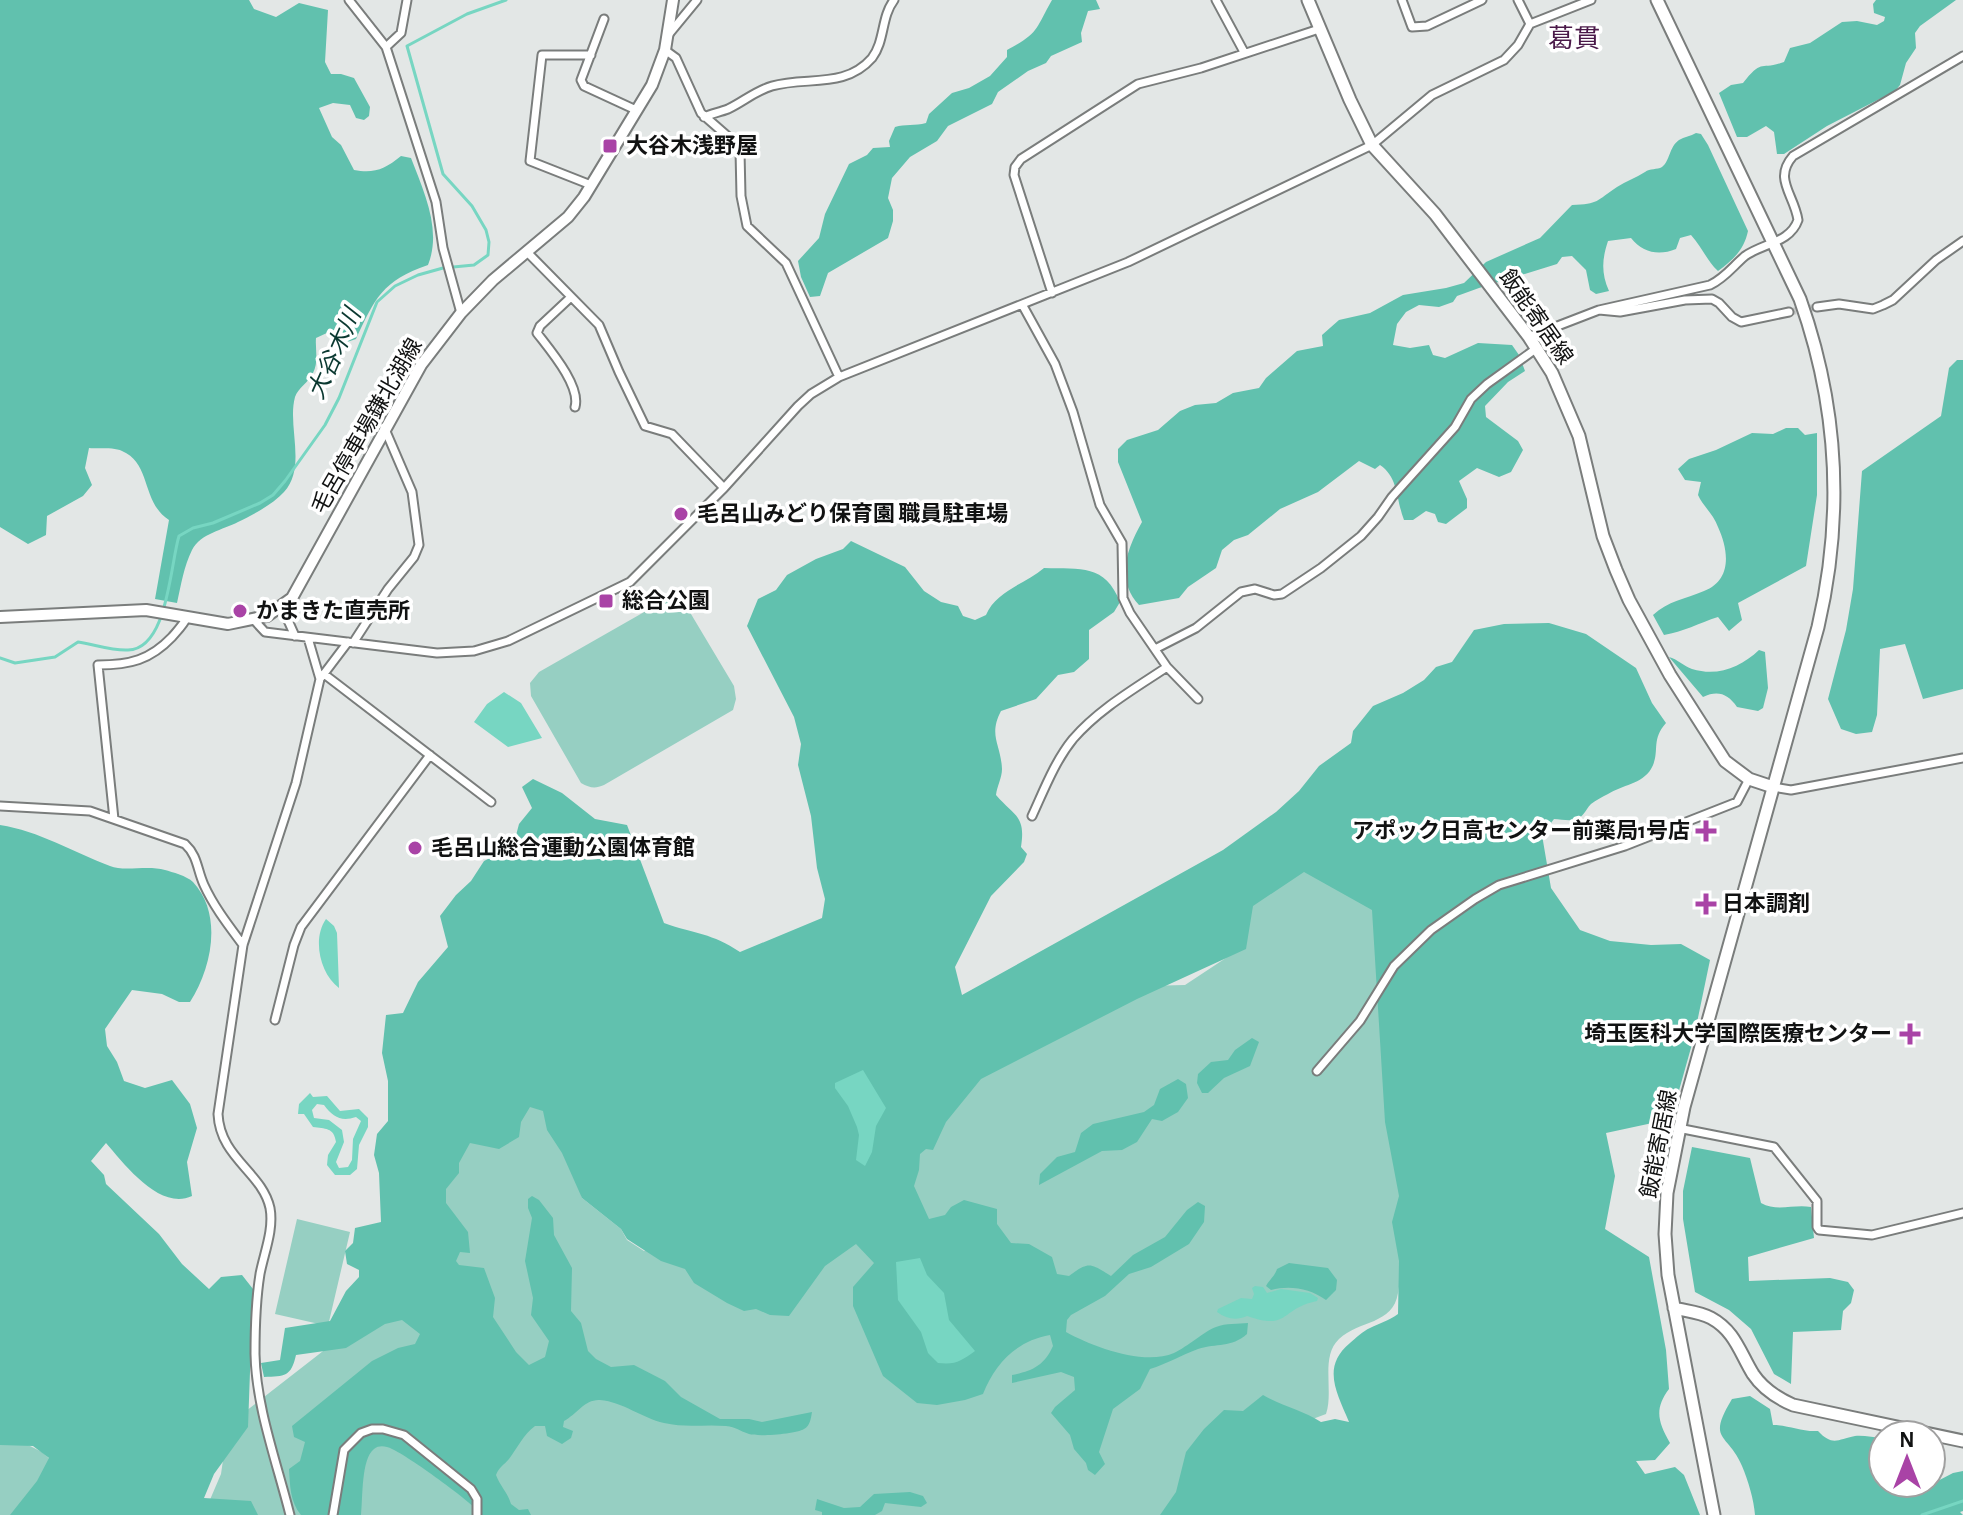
<svg xmlns="http://www.w3.org/2000/svg" width="1963" height="1515" viewBox="0 0 1963 1515" font-family="'Alegreya Sans','Noto Sans JP',sans-serif">
  <rect width="100%" height="100%" fill="#e3e7e6"/>
  <path fill="#96cfc2" d="M667 599 680 600 685 604 734 686 736 699 733 710 604 785C595 789 590 788 581 783L531 696 530 683 539 672Z
    M1298 842 1384 910C1389 987 1393 1064 1397 1141 1400 1191 1407 1244 1398 1293 1393 1325 1359 1320 1339 1339 1320 1357 1334 1391 1326 1414L1310 1420 1187 1515H0V1431L42 1452 101 1506 209 1502 221 1474 228 1425 417 1278 428 1067 559 1066 582 1198 621 1229 627 1240 644 1251 891 1141 1102 987 1185 985 1238 950 1213 901Z
    M297 1219 350 1232 328 1326 275 1314Z"/>
  <path fill="#61c1ae" d="M0 0H249L254 9 276 17 299 3 328 10 325 62 331 74H341L354 78 370 107 369 116 364 120 356 118 350 105 333 103 319 108 332 137 341 145 354 170C374 174 385 169 401 156L411 158C424 192 442 230 428 265 382 281 375 298 356 339L347 342 329 332 316 338C315 350 319 361 313 373 309 382 298 388 295 397 287 426 307 467 284 492 273 504 253 515 238 522 223 530 201 533 192 550 184 566 181 585 177 603L155 599 169 520C141 502 152 464 122 451 114 447 98 449 89 448L85 468 92 485 83 496 47 516 46 535 28 544 0 527Z
    M1052 0H1096L1100 9 1088 11 1081 33 1082 42 1051 56 1046 63 1028 71 998 92 992 104 948 126 937 141 910 157 892 178 888 198 893 210V221L888 238 828 273 820 296 810 297 801 277 798 261 819 238 825 214 849 164 867 155 873 148 890 147 889 141 895 127C905 124 915 126 926 123L929 114 952 93 969 88 990 76 1007 57V50C1039 33 1035 30 1052 0Z
    M1876 0H1956L1920 26 1915 33 1916 48 1906 63 1900 85 1895 91 1827 126 1784 154H1777L1774 132 1766 126 1747 137H1737L1719 93 1731 85 1743 83C1763 58 1759 71 1784 62L1790 48 1810 43 1842 22 1857 21 1877 25 1884 21 1885 17 1874 13 1873 4Z
    M1696 133 1701 134 1708 145 1748 231C1744 250 1733 260 1718 271 1707 261 1702 247 1691 235L1680 238 1676 249C1659 256 1643 253 1631 238L1608 241C1602 259 1601 273 1609 291L1596 294 1590 290 1586 270 1572 256 1562 257 1557 264 1479 288 1457 296 1453 302 1439 307 1419 305 1406 312 1397 324 1393 345 1410 348 1429 345 1433 355 1445 358 1478 343 1512 345 1519 355 1525 371 1508 382 1485 406 1486 417 1518 441 1523 450 1511 472 1499 477 1477 468 1459 481 1467 499V508L1446 524 1438 522 1435 514 1426 511 1413 520H1404C1396 500 1399 478 1380 465L1375 469 1359 461 1318 492 1280 509 1248 535 1234 540 1222 550 1216 568 1188 587 1179 598 1139 605C1115 579 1127 549 1142 522L1118 462V449L1127 440 1158 430 1180 411 1195 405 1216 403 1233 393 1259 388 1266 378 1297 351 1323 346 1322 335 1339 320 1370 313 1403 295 1446 288 1464 283 1486 262 1540 238 1572 205C1599 204 1596 201 1617 187 1626 181 1636 178 1645 172 1650 168 1657 170 1662 167 1670 161 1669 147 1679 140 1684 137 1691 136 1696 133Z
    M1957 360H1963V689L1923 699 1905 644 1880 649 1877 715 1872 732 1856 734 1841 729 1828 699 1846 630 1853 589 1862 471 1941 416 1949 368Z
    M1786 428H1798L1805 435 1817 433V495L1806 566 1738 603 1742 620 1729 631 1718 617C1699 623 1683 632 1664 635L1653 615C1668 601 1685 599 1704 591 1732 580 1729 551 1718 527 1714 515 1703 506 1698 495L1701 482 1685 480 1678 469 1689 459 1716 450 1752 433 1773 434Z
    M851 541 905 567 924 591 941 602 958 606 963 616 975 620 986 615C996 591 1025 584 1044 568 1081 569 1105 564 1120 602L1114 612 1089 630V659L1074 672 1058 675 1036 699 1001 711C988 736 1001 744 1002 769 1002 778 997 786 996 795 1014 816 1026 815 1021 847L1027 854 1024 862 991 896 955 967 962 995 1223 850 1276 812 1299 791 1319 766 1351 743 1353 731 1373 706 1403 693 1424 680 1436 667 1452 662 1474 630 1504 624 1549 623 1586 634 1636 668 1652 703 1666 723C1650 741 1661 752 1651 769 1642 784 1622 785 1608 794 1602 797 1596 800 1591 804 1585 810 1584 818 1573 820 1567 821 1560 819 1554 819L1542 835 1551 888 1580 930 1610 941 1651 945 1681 944 1710 960 1694 1037 1671 1119 1606 1133 1615 1176 1605 1229 1649 1257 1666 1350 1669 1389C1654 1409 1658 1422 1670 1443L1655 1460 1636 1461 1645 1474 1675 1467 1684 1475 1700 1515H1160L1176 1492 1186 1452 1204 1429 1224 1410 1243 1411 1263 1395C1282 1406 1302 1410 1321 1422L1335 1419 1349 1422C1337 1393 1321 1367 1350 1343 1356 1338 1363 1331 1370 1328 1380 1323 1388 1321 1398 1314L1399 1261 1392 1222 1399 1196 1385 1122 1372 910 1304 872 1253 906 1246 949 1137 999 981 1079 946 1122 933 1150 926 1149 920 1154 919 1170 914 1186 929 1219 945 1215 951 1207 964 1200 997 1209V1224L1011 1243 1029 1244 1052 1257 1057 1274 1069 1276C1089 1261 1090 1263 1111 1276L1133 1255 1165 1237 1187 1210 1198 1202 1205 1206 1204 1222 1189 1244 1151 1267 1129 1274 1105 1296 1071 1315 1067 1320 1066 1332C1093 1347 1144 1366 1174 1353 1187 1347 1206 1330 1216 1327 1226 1323 1238 1324 1248 1323L1247 1334C1231 1348 1217 1343 1198 1349 1181 1355 1167 1364 1150 1369L1140 1389 1113 1409 1099 1452 1105 1464 1095 1475 1088 1470 1086 1463 1074 1449 1070 1435 1051 1413 1055 1407 1075 1390 1074 1377 1061 1372 1012 1383V1375C1032 1371 1044 1366 1053 1346L1050 1335C1016 1341 995 1364 983 1394L965 1400 937 1405 917 1403 883 1376 853 1306V1287L874 1263 856 1244 825 1266 789 1316 770 1315 756 1309 744 1311 727 1303 694 1283 685 1269 661 1261 627 1239 621 1229 582 1198 562 1153 547 1130 543 1111 530 1107 521 1122 519 1137 499 1149 470 1143 459 1163V1173L446 1189V1203L468 1232 470 1253 460 1252 456 1261 459 1265 484 1268 495 1298 493 1317 516 1352 529 1365 545 1357 549 1341 531 1315 533 1298 525 1261 532 1218 528 1208V1199L532 1196 539 1200 553 1218 554 1235 572 1268 571 1311 581 1323 588 1351 596 1359 611 1367 634 1365 665 1381 681 1397 720 1419H749L762 1422 812 1412C811 1418 810 1426 804 1429 796 1434 758 1437 749 1434 740 1431 736 1427 726 1426 705 1424 686 1428 664 1423 642 1418 623 1402 600 1400 585 1399 577 1414 564 1421L563 1427 573 1431 571 1438 562 1444 547 1436 545 1426H535C523 1435 518 1447 509 1459 504 1465 499 1467 496 1475 500 1486 508 1493 511 1504L519 1510 528 1509 531 1515H482C472 1502 408 1456 392 1449 386 1446 379 1445 374 1449 361 1459 363 1498 361 1515H301C290 1502 290 1485 289 1469L300 1461 305 1442 294 1437 292 1426 372 1361 398 1348 415 1344 420 1334 402 1320 385 1324 346 1348 296 1355C291 1377 285 1376 264 1377L261 1363 280 1360 285 1328 330 1321 346 1291 359 1277V1270L347 1264 345 1251 353 1243 355 1228 381 1222 379 1173 374 1155 377 1134 388 1121V1081L382 1053 386 1015 403 1013 418 982 448 947 440 916 456 895 471 881 484 861 506 850 514 843 519 824 532 808 522 787 533 779 562 793 595 819 627 825 664 923C695 934 712 933 740 952L822 918 825 899 817 868 811 816 798 765 801 744 794 717 747 626 758 599 776 590 787 575 816 559 843 549Z
    M1759 650 1765 652 1768 688 1763 708 1758 711 1737 707C1728 694 1718 690 1703 697L1669 657C1677 659 1684 666 1692 669 1718 677 1741 667 1759 650Z
    M0 825C39 831 73 852 110 866 124 872 147 865 165 870 172 872 187 876 193 882 223 914 212 968 190 1002H179L162 994 132 990 105 1029 107 1046 117 1062 124 1081 145 1088 172 1080 190 1104 197 1128 187 1162 192 1196C160 1211 125 1165 106 1143L91 1161 104 1175 106 1184 159 1234 182 1264 209 1289 221 1277 242 1275 253 1289 248 1427 214 1474 204 1498 251 1501 258 1515H10L37 1481 49 1458 33 1446 0 1445Z
    M1252 1038 1259 1042 1250 1066 1224 1078 1208 1093H1202L1197 1083 1198 1074 1211 1062 1228 1060 1235 1050Z
    M1178 1079 1186 1084 1188 1098 1178 1112 1162 1121 1152 1119 1137 1142 1122 1150 1102 1151 1039 1185 1040 1174 1057 1157 1075 1152 1081 1133 1093 1124 1144 1112 1154 1105 1160 1089Z
    M1692 1147 1750 1158 1761 1203C1777 1212 1793 1204 1811 1207L1814 1238 1748 1257 1749 1281 1830 1278 1848 1282 1854 1290 1851 1303 1843 1311 1841 1330 1793 1332 1791 1384 1774 1374 1751 1329 1729 1310 1695 1292 1683 1219V1191Z
    M1289 1263 1328 1268 1337 1280 1336 1290 1326 1300C1310 1288 1289 1285 1271 1290L1266 1286C1269 1280 1275 1276 1277 1269Z
    M1750 1396 1770 1409 1773 1425C1789 1425 1801 1432 1818 1431 1833 1447 1838 1439 1855 1436 1864 1435 1874 1438 1883 1438V1483H1925L1928 1486 1953 1473 1963 1471V1511L1960 1512 1963 1515H1755C1754 1500 1748 1480 1742 1466 1728 1432 1706 1442 1732 1399Z
    M910 1492 923 1496 927 1503 921 1507 885 1503 882 1511 875 1515H822V1512L815 1510 817 1499 844 1508 860 1507 874 1494Z"/>
  <path fill="#77d6c2" fill-rule="evenodd" d="M504 692 521 703 542 738 508 747 474 722 487 704Z
    M326 919 334 926 337 933 339 988C320 974 312 939 326 919Z
    M863 1070 886 1108 876 1126 872 1152 865 1166 856 1160 859 1135 857 1127 848 1106 835 1088V1083Z
    M310 1093 313 1097 327 1096 340 1111 359 1109 368 1118V1127L359 1145 357 1169 350 1175H335L327 1165 328 1155 336 1142C334 1127 325 1129 313 1127L304 1114H298L299 1104ZM317 1104 324 1105C333 1117 341 1122 356 1117L361 1121 353 1139 352 1160 348 1167 339 1168 336 1162 344 1142 342 1130 329 1120 314 1118 312 1110Z
    M920 1258 927 1275 944 1293 949 1320 975 1351C961 1361 956 1365 938 1363L928 1353 921 1332 898 1300 896 1262Z
    M1255 1286 1263 1287 1267 1293 1281 1289 1310 1293 1318 1298 1317 1301C1279 1309 1290 1331 1247 1316 1236 1321 1227 1319 1217 1312L1218 1309 1241 1298 1252 1299 1254 1294 1252 1288Z"/>
  <g fill="none" stroke-linecap="round" stroke-linejoin="round">
    <path stroke="#77d6c2" stroke-width="3" d="M0 658 15 663 55 657 78 642C93 644 112 651 128 650 168 649 170 565 179 536L193 528 213 523 260 503 273 495 285 481 325 425 339 398 377 302 395 286 418 275 443 268 474 265 488 255 489 242 486 230 472 206 443 174 407 46 467 14 506 0
      M1922 1515 1963 1501"/>
    <path stroke="#c4c7c6" stroke-width="7" stroke-dasharray="7 3.5" stroke-linecap="butt" d="M1789 312 1817 307"/>
    <g stroke="#7a7d7c" stroke-width="11">
      <path id="street" d="M349 0 386 47 436 202 443 248 461 313
        M1216 0 1244 52
        M1402 0 1412 27 1427 26 1482 0
        M1518 0 1530 24
        M604 19 581 80 584 86 636 110
        M669 34 697 0
        M386 47 401 33 407 0
        M665 50 676 58 701 113 733 141 740 151 741 196 747 226 786 263 839 377
        M704 117C711 114 720 112 728 109 743 102 755 91 772 86 807 76 845 89 872 58 885 41 881 17 894 0
        M591 185 530 161 542 55H591
        M528 253 599 325 619 372 645 426 672 434 724 488
        M1052 293 1014 175 1015 167 1021 159 1138 84 1201 68 1319 29
        M571 297 540 326 537 333C550 350 581 386 575 407
        M1023 306 1055 364 1073 412 1100 505 1122 543 1123 598 1130 613 1167 667 1198 699
        M1817 307 1839 304 1873 309 1883 305 1893 300 1936 260 1963 241
        M1599 310 1710 285C1725 278 1733 266 1745 256 1763 243 1790 243 1798 220 1794 194 1773 179 1793 156L1963 56
        M1529 337 1599 310 1620 312 1685 300 1712 299 1719 303 1732 317 1741 322 1789 312
        M282 607 295 636
        M254 620 265 632 437 653 474 651 508 641 630 582 724 488 798 406 811 394 839 377 1128 262 1372 145 1432 95 1504 60 1518 45 1530 24 1591 0
        M308 638 320 679
        M353 643 388 589 414 557 419 545 412 492 384 427
        M1155 649 1196 628 1241 592 1255 589 1274 595 1282 594 1321 568 1361 536 1378 517 1392 497 1455 427 1471 399 1487 384 1537 348
        M324 674 491 802
        M1773 787 1791 790 1963 758
        M0 806 90 811 185 844C198 856 197 870 204 885 214 907 229 926 243 945
        M1032 816C1044 790 1055 761 1073 739 1099 709 1134 689 1167 667
        M114 819 98 665C130 665 150 660 172 637 178 630 184 624 187 617
        M275 1020 294 945 301 927 430 755
        M1317 1071 1360 1021 1394 966 1431 930 1475 899 1499 885 1625 846 1737 802 1749 779
        M1678 1128 1774 1147 1817 1201V1227L1819 1230 1872 1235 1963 1213
        M290 1515C277 1463 256 1407 255 1354 255 1328 256 1299 260 1274 264 1253 274 1230 270 1208 262 1172 220 1158 218 1114L243 945 296 783 320 679 348 642
        M333 1515 344 1450 361 1433 372 1429H383L404 1435 471 1489 477 1499V1515"/>
    </g>
    <g stroke="#7a7d7c" stroke-width="14">
      <path id="secondary" d="M0 617 146 610 228 624 267 616 292 598 421 365 461 313 493 280 568 217 584 197 652 85 665 50 673 0"/>
    </g>
    <g stroke="#7a7d7c" stroke-width="15">
      <path id="primary" d="M1308 0 1350 100 1372 145 1435 214 1529 337 1552 373 1579 436 1603 536 1616 570 1629 600 1670 675 1725 761 1749 779 1773 787
        M1657 0 1800 299C1838 406 1844 516 1818 627L1684 1107 1667 1193 1665 1234 1668 1275 1714 1515
        M1674 1308C1686 1311 1700 1312 1711 1318 1735 1331 1740 1353 1753 1374 1763 1389 1777 1398 1793 1405L1963 1441"/>
    </g>
    <use href="#street" stroke="#fff" stroke-width="7"/>
    <use href="#secondary" stroke="#fff" stroke-width="10"/>
    <use href="#primary" stroke="#fff" stroke-width="11"/>
  </g>
  <g fill="#a943a6" stroke="#fff" stroke-width="3">
    <rect x="602" y="138" width="16" height="16" rx="4"/>
    <circle cx="681" cy="514" r="8"/>
    <rect x="598" y="593" width="16" height="16" rx="4"/>
    <circle cx="240" cy="611" r="8"/>
    <path d="M1702 819h8v8h8v8h-8v8h-8v-8h-8v-8h8z"/>
    <circle cx="415" cy="848" r="8"/>
    <path d="M1702 892h8v8h8v8h-8v8h-8v-8h-8v-8h8z"/>
    <path d="M1906 1022h8v8h8v8h-8v8h-8v-8h-8v-8h8z"/>
  </g>
  <g text-anchor="middle" dominant-baseline="central" stroke-width="7" stroke-linejoin="round" paint-order="stroke">
    <g font-size="22" font-weight="bold" fill="#111212" stroke="#fff" text-anchor="start">
      <text x="626" y="146">大谷木浅野屋</text>
      <text x="697" y="514">毛呂山みどり保育園 職員駐車場</text>
      <text x="622" y="601">総合公園</text>
      <text x="256" y="611">かまきた直売所</text>
      <text x="1690" y="831" text-anchor="end">アポック日高センター前薬局1号店</text>
      <text x="431" y="848">毛呂山総合運動公園体育館</text>
      <text x="1722" y="904">日本調剤</text>
      <text x="1892" y="1034" text-anchor="end">埼玉医科大学国際医療センター</text>
    </g>
    <g font-size="22" fill="#111212" stroke="#fff">
      <text transform="translate(1536 317) rotate(55)">飯能寄居線</text>
      <text transform="translate(367 426) rotate(-60)">毛呂停車場鎌北湖線</text>
      <text transform="translate(1659 1144) rotate(-79)">飯能寄居線</text>
    </g>
    <g font-size="24" font-style="italic" fill="#0a3830" stroke="#fff">
      <text transform="translate(335 354) rotate(-66)">大谷木川</text>
    </g>
    <g font-size="26" fill="#4a1949" stroke="#fff">
      <text x="1574" y="39">葛貫</text>
    </g>
  </g>
  <g transform="translate(1907 1459)"><circle r="38" fill="#ffffff" stroke="#a0a0a0" stroke-width="2"/>
  <path d="M0-6L14 30L0 20L-14 30Z" fill="#a943a6"/>
  <text y="-12" font-size="22" font-weight="bold" text-anchor="middle" fill="#111212">N</text>
  </g>
</svg>
